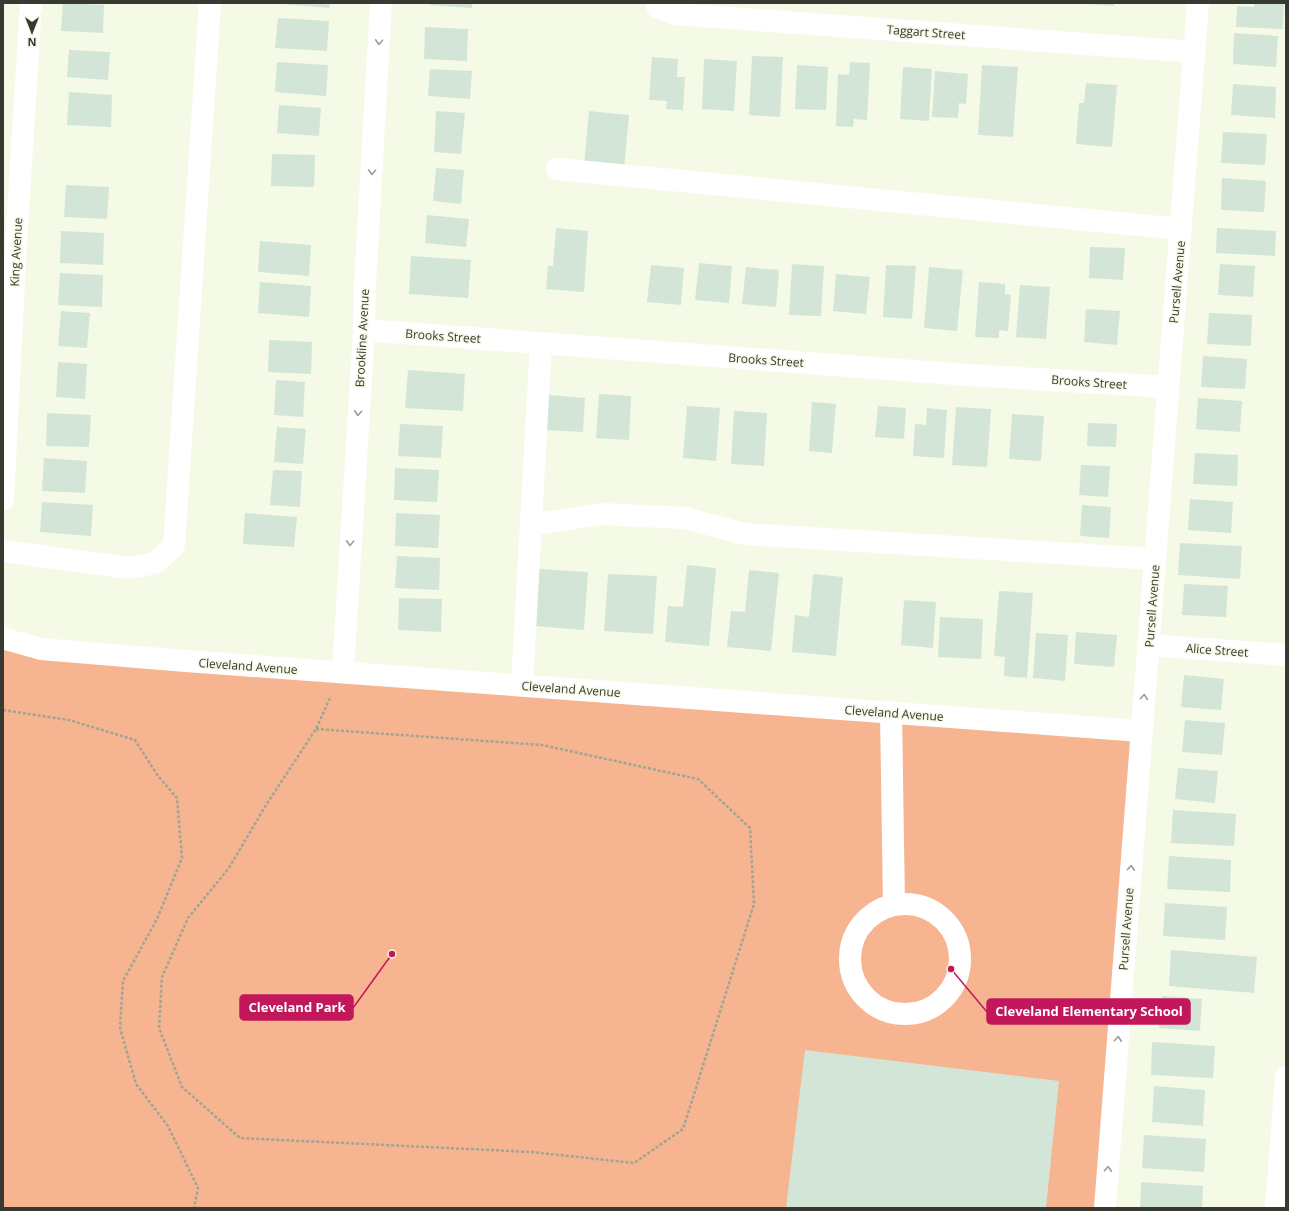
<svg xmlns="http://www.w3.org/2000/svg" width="1289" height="1211" viewBox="0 0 1289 1211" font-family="'Open Sans',sans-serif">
  <rect width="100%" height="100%" fill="#f5fae6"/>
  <path fill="#f6b590" d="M3 638 1141 731 1105 1208H3Z"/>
  <path fill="#d3e5d7" d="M63 3 104 5 103 33 61 31Z
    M283 3H330L329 8 283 4Z
    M430 3H472V8L430 5Z
    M1089 3H1114V6L1089 4Z
    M1255 3H1284L1283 29 1236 27 1237 6 1254 7Z
    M278 18 329 21 327 51 275 48Z
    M425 27 468 29 467 61 424 59Z
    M1234 33 1278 36 1276 67 1233 64Z
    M69 50 110 52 108 80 67 77Z
    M752 56 783 57 780 117 749 115Z
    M652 57 678 59 677 77H685L683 110 666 109 667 101 649 100Z
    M704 59 737 61 734 111 702 109Z
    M277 62 328 65 326 96 275 92Z
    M850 62 870 63 867 120 854 119 853 127 836 126 838 74 849 75Z
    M797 65 828 67 826 110 795 109Z
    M982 65 1018 67 1013 137 978 135Z
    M903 67 932 69 929 121 900 119Z
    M430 69 472 71 470 99 428 96Z
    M935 71 968 74 966 104 959 103 958 118 932 117Z
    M1086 83 1117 85 1112 147 1076 144 1079 103H1084Z
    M1233 84 1276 87 1275 118 1231 115Z
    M69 92 112 95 111 127 67 125Z
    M279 105 321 108 319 136 277 133Z
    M436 111 465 113 461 154 434 152Z
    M589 111 629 115 624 168 584 165Z
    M1223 132 1267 134 1265 165 1221 163Z
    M272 154 315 155 314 187 271 186Z
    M436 168 464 170 461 204 433 201Z
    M1222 178 1266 181 1264 212 1221 210Z
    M66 185 109 187 107 219 64 217Z
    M427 215 469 219 466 247 425 243Z
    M556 228 588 231 584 292 546 289 548 266H553Z
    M1217 228 1276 231 1275 256 1216 253Z
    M61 231 104 233 103 265 60 263Z
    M260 241 311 245 309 276 258 272Z
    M1090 247 1125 248 1123 280 1089 278Z
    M411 256 471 260 468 298 409 294Z
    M699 263 732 266 729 303 695 300Z
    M792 264 824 266 821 316 789 315Z
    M1220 264 1255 266 1253 297 1218 295Z
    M651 265 684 268 681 305 647 302Z
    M886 265 916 266 912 319 883 317Z
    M746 267 779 270 776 307 742 304Z
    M929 267 963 270 957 331 924 328Z
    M60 273 103 275 102 307 58 305Z
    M836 274 870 277 866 314 833 311Z
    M260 282 311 286 309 317 258 313Z
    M979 282 1005 284V294L1011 295 1008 331 999 330V338L975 337Z
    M1020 285 1050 287 1046 339 1016 337Z
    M1086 309 1120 311 1117 345 1084 342Z
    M61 311 90 313 87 348 58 346Z
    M1209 313 1252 315 1251 346 1207 344Z
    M269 340 312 342 311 374 268 372Z
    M1203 356 1247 359 1245 389 1201 387Z
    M58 362 87 364 85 399 56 397Z
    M408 370 465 374 463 411 405 408Z
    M276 380 305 382 303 417 274 415Z
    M599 394 631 396 629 440 596 438Z
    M548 395 585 398 583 432 545 430Z
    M1198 398 1242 401 1240 432 1196 429Z
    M812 402 836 404 832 453 809 451Z
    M687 406 720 408 716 461 683 458Z
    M878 406 906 408 904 439 875 437Z
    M956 407 991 409 987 467 952 465Z
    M927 408 947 410 944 458 913 456 915 424 926 425Z
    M734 411 767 413 764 466 731 464Z
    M47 413 91 415 89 447 46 446Z
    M1012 414 1044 416 1041 461 1009 459Z
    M1088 423 1117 424 1116 447 1087 446Z
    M400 424 443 426 441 458 398 456Z
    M277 427 306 429 303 464 274 462Z
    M1195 453 1238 455 1237 486 1193 484Z
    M44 458 87 461 85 493 42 491Z
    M1081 465 1110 466 1108 497 1079 495Z
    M395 468 439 470 437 502 394 500Z
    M273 470 302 471 300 507 270 505Z
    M1190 499 1233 502 1231 533 1188 530Z
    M42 502 93 505 91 536 40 532Z
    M1082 505 1111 507 1109 538 1080 536Z
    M245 513 297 517 294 547 243 544Z
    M396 513 440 515 438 548 395 546Z
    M1180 543 1242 546 1240 579 1178 575Z
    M397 556 440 558 439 590 395 588Z
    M687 565 716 568 709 646 665 642 668 606 683 607Z
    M539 569 588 572 584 630 535 626Z
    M749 570 779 573 771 651 727 647 731 611 745 612Z
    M608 574 657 576 653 634 604 631Z
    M813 574 843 577 836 656 792 652 795 615 809 617Z
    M1184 584 1228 586 1226 617 1182 615Z
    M999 591 1033 593 1027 678 1004 676 1005 657 994 656Z
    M399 598 442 599 441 632 398 630Z
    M904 600 936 602 933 648 901 645Z
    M940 617 983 619 981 659 938 657Z
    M1076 632 1117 635 1114 667 1074 664Z
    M1036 633 1068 635 1065 681 1033 678Z
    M1184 675 1224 679 1221 710 1181 707Z
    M1185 720 1225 723 1222 755 1182 752Z
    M1178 768 1218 771 1215 803 1175 799Z
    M1173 810 1236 814 1234 846 1171 843Z
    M1169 856 1231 860 1230 892 1167 889Z
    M1165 903 1227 907 1225 940 1163 936Z
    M1171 950 1257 957 1254 993 1169 986Z
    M1162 996 1202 999 1200 1031 1159 1028Z
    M1152 1042 1215 1046 1213 1078 1151 1075Z
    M805 1050 1059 1081 1046 1208H786Z
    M1154 1086 1205 1090 1203 1126 1152 1122Z
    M1144 1135 1206 1139 1204 1172 1142 1168Z
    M1141 1182 1203 1186 1202 1208H1140Z"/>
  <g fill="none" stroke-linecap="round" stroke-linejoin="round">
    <path stroke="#a0a495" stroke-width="2.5" stroke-dasharray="3 2" stroke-linecap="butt" d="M3 710 69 720 135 740 158 776 177 798 182 858 157 919 123 981 120 1028 136 1084 168 1126 198 1188 194 1208
      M316 729 542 745 698 779 750 828 754 904 683 1129 634 1163 531 1152 240 1138 182 1087 159 1028 162 977 188 918 229 868 266 805 316 729 331 696"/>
    <path stroke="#fff" stroke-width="22" d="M656 3 658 8 675 14 1195 52
      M557 169 1181 229
      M364 330 968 375 1168 387
      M3 500 15 260 31 3
      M531 525 602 514 685 518 744 534 1155 559
      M3 551 129 568 155 563 174 546 210 3
      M3 638 9 640 41 649 186 661 1141 731
      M1149 645 1286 655
      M343 672 364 330 365 284 381 3
      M522 685 541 343
      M891 712 894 904
      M850 959a55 55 0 1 1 110 0a55 55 0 1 1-110 0Z
      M1105 1208 1198 3
      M1276 1208 1286 1077"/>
  </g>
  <defs><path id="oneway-chevron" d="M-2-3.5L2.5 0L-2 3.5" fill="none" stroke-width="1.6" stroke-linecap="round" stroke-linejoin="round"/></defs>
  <g stroke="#9c9c98">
    <use href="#oneway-chevron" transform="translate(379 42) rotate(93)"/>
    <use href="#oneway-chevron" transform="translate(372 172) rotate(93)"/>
    <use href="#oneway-chevron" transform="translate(358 413) rotate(94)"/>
    <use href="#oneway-chevron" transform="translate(350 543) rotate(93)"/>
    <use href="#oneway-chevron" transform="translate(1144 697) rotate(-85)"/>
    <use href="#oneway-chevron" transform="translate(1131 868) rotate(-86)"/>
    <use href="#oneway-chevron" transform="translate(1118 1039) rotate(-86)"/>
    <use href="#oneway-chevron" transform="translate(1108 1169) rotate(-86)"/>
  </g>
  <g text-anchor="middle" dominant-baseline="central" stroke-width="3" stroke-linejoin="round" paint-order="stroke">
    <g font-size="12" fill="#383a32" stroke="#f5fae6">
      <text transform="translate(926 32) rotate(4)">Taggart Street</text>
      <text transform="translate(16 252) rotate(-87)">King Avenue</text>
      <text transform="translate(1177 282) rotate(-85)">Pursell Avenue</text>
      <text transform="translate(443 336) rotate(4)">Brooks Street</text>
      <text transform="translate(362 338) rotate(-87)">Brookline Avenue</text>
      <text transform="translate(766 360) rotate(4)">Brooks Street</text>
      <text transform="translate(1089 382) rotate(4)">Brooks Street</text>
      <text transform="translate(1152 606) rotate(-86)">Pursell Avenue</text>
      <text transform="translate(1217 650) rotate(4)">Alice Street</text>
      <text transform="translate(248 666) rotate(4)">Cleveland Avenue</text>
      <text transform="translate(571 689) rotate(4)">Cleveland Avenue</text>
      <text transform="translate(894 713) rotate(4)">Cleveland Avenue</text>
      <text transform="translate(1126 929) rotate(-86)">Pursell Avenue</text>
    </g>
  </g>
  <path fill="none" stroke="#c2185b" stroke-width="1.5" d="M392 954L353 1008M951 969L987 1012"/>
  <g fill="#c2185b" stroke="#f5fae6" stroke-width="1.5">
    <circle cx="392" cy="954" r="4"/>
    <circle cx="951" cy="969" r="4"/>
  </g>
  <g fill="#c2185b" stroke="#c2185b" stroke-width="1.5">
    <rect x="240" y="995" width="113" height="25" rx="4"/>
    <rect x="987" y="999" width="203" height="25" rx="4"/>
  </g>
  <g font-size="13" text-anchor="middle" font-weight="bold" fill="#fff">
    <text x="297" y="1012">Cleveland Park</text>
    <text x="1089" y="1016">Cleveland Elementary School</text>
  </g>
  <rect width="1289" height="1211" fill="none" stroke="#383a32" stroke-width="8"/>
  <g transform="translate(32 32) rotate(180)" stroke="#f5fae6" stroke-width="3" paint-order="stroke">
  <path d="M0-3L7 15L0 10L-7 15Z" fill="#383a32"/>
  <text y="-6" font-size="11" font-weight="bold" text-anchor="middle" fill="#383a32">N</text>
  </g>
</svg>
